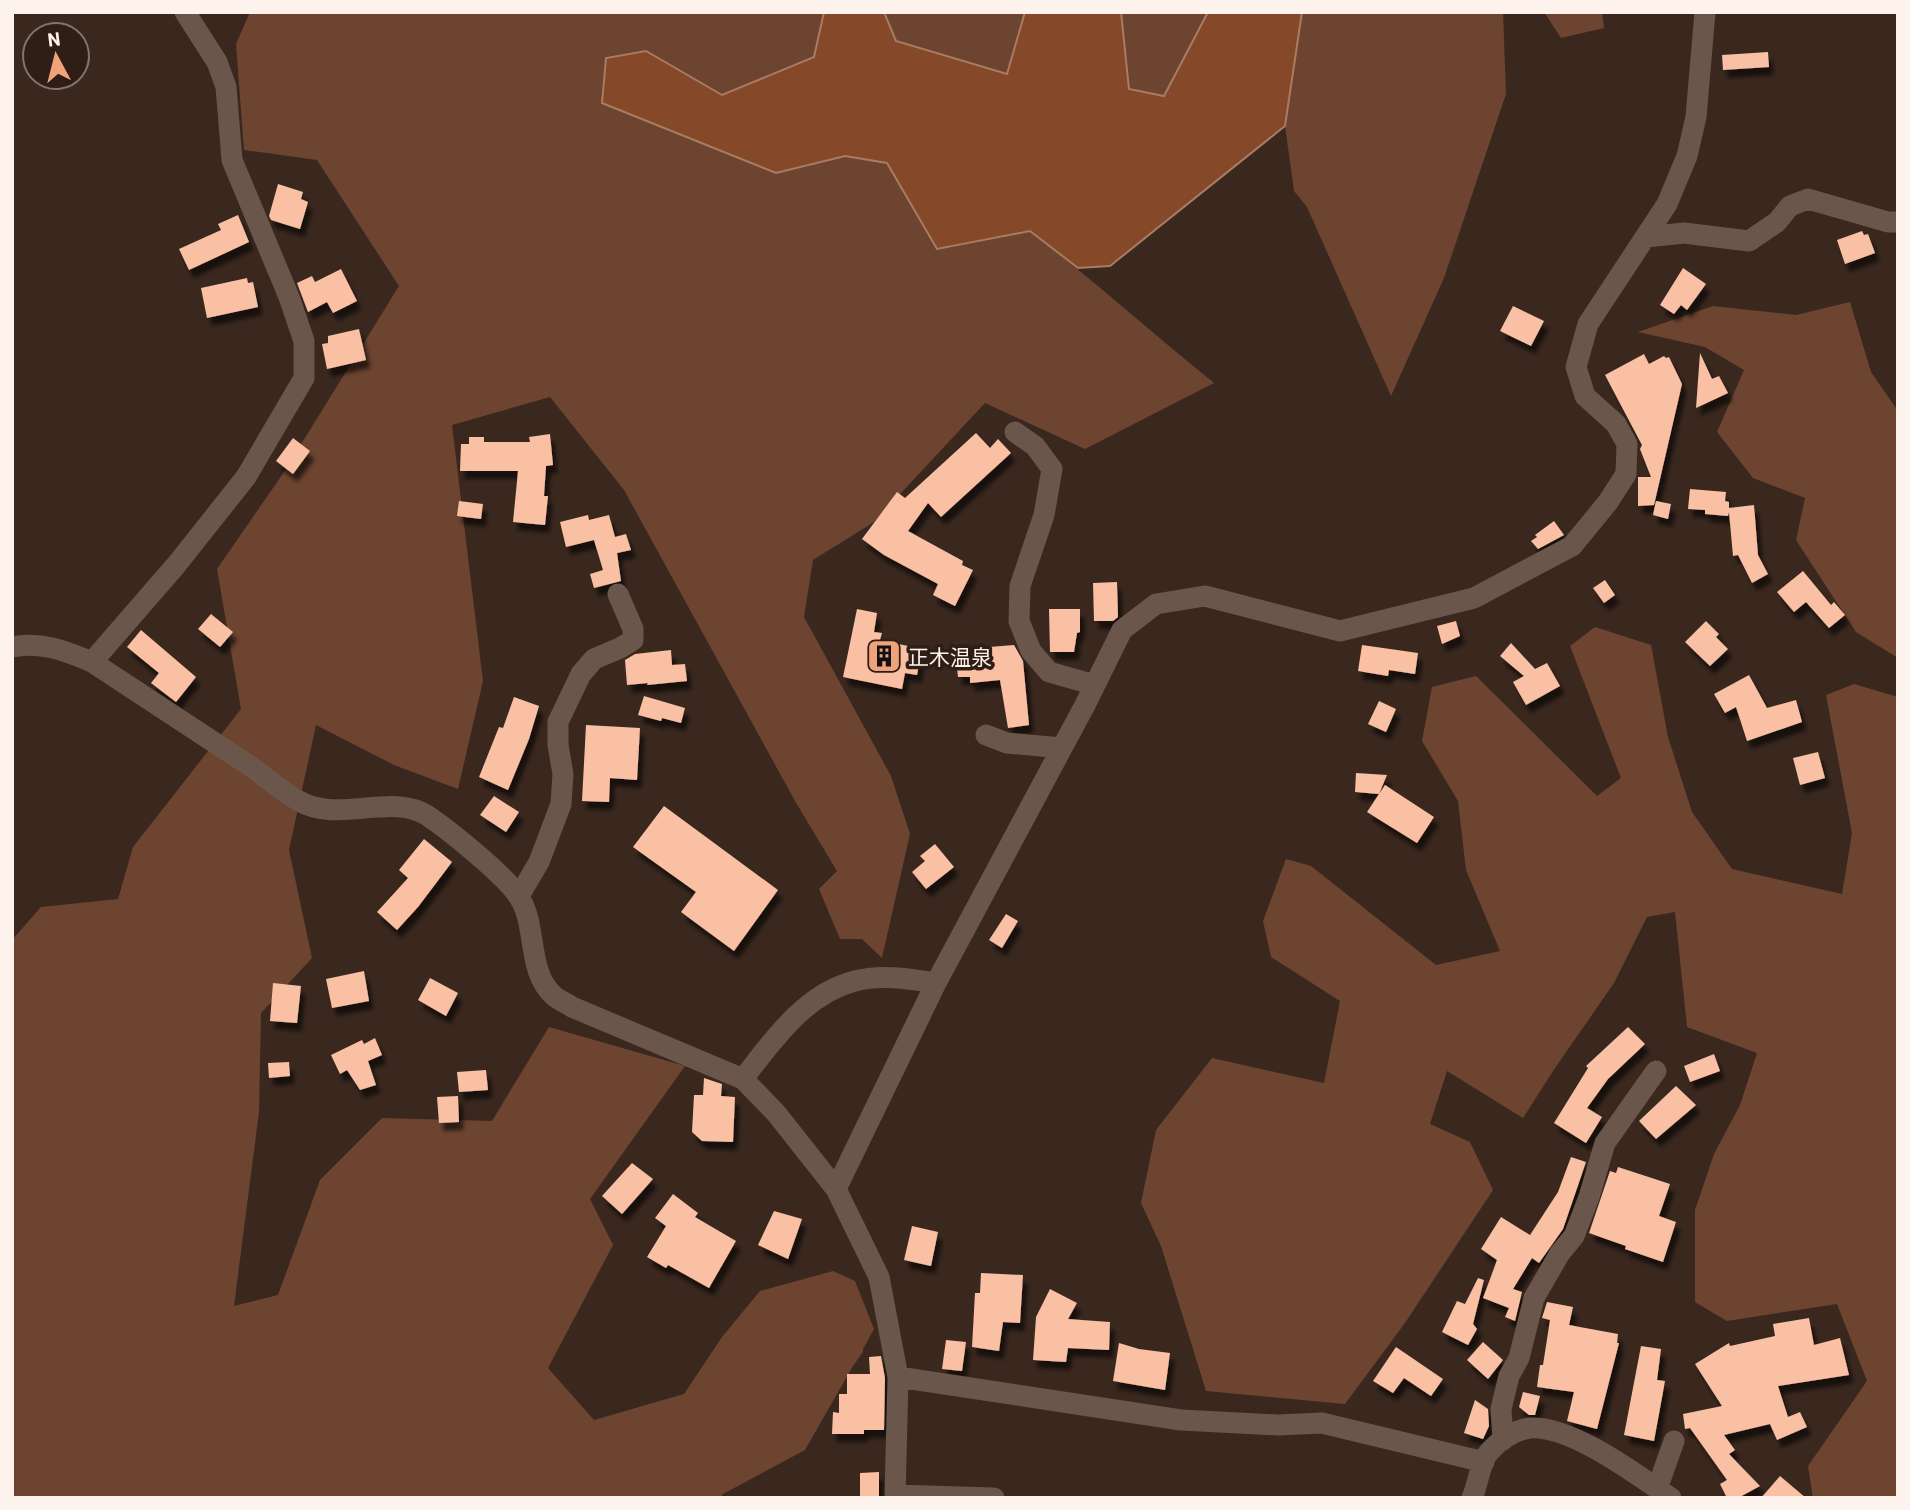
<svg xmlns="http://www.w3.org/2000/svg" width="1910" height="1510" viewBox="0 0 1910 1510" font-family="Barlow,'Noto Sans JP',sans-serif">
  <defs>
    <filter id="shadow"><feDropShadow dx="4.5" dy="8" stdDeviation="2" flood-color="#0009"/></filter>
  </defs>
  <rect width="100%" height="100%" fill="#3a281f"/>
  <path fill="#6d4430" d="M250 12H824L814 57 722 95 646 51 776 173 845 156 888 163 937 248 1030 231C1093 280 1152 333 1214 383L1085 449 985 403 874 522 813 560 804 617 891 776 910 834 882 958 862 939H840L819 889 837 871 795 801 624 490 550 397 452 425 483 681 458 789 394 765 316 725 289 850 312 958 261 1013 259 1112 234 1306 278 1295 320 1180 382 1118 492 1121 549 1027 685 1066 590 1199 613 1245 548 1368 594 1420 684 1394 722 1337 760 1291 833 1271 855 1281 874 1329 863 1349V1352L853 1366 805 1450 723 1494 720 1498H12V940L41 907 118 899 133 847 241 709 217 569 282 475 399 286 317 160 244 150 236 44Z
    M884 12H1025L1007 74 896 41Z
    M1121 12H1208L1164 96 1129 89Z
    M1302 12H1503L1506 94 1444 278 1391 396 1307 207 1294 191 1285 126Z
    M1544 12H1602L1604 28 1561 38Z
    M1850 302 1871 372 1898 411V658L1856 632 1796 540 1805 498 1753 478 1717 432 1744 370 1705 347 1638 332 1713 306 1796 315Z
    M1595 627 1651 645 1668 737 1692 812 1732 869 1842 894 1852 833 1826 695 1854 684 1898 697V1498H1813L1808 1466 1867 1381 1837 1304 1727 1321 1695 1302V1210L1714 1154 1740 1105 1757 1053 1687 1027 1675 912 1647 917 1614 983 1555 1068 1523 1118 1447 1071 1430 1124 1470 1142 1493 1190 1405 1323 1345 1404 1206 1391 1161 1246 1141 1203 1156 1130 1212 1058 1324 1083 1340 1001 1271 957 1263 921 1286 859 1311 866 1436 965 1500 951 1466 870 1458 801 1422 741 1432 687 1476 676 1597 796 1621 778 1570 646Z"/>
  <path fill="#854828" stroke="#a97b63" stroke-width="2" d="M824 12H884L896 41 1007 74 1025 12H1121L1129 89 1164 96 1208 12H1302L1285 126 1110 266 1078 268 1030 231 937 249 887 163 845 156 776 173 602 103 606 58 646 51 722 95 814 57Z"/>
  <path fill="#f9c0a4" filter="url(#shadow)" d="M1768 52 1769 67 1723 70 1722 55Z
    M278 184 303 192 301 199 308 202 300 229 271 220 269 216Z
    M238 215 249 242 189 270 179 249 221 230 218 224Z
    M1862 231 1864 235 1868 234 1875 253 1845 264 1837 240Z
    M1683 268 1706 284 1687 310 1681 305 1674 314 1660 305Z
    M341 269 357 301 333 313 327 302 308 312 297 283 312 276 315 282Z
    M247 278 248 283 253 282 258 307 207 318 201 288Z
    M1513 306 1544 321 1531 346 1500 331Z
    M359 329 366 360 327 369 322 344 328 343V336Z
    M1700 353 1712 379 1719 376 1728 393 1696 408Z
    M1644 354 1649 364 1664 356 1666 358 1669 357 1682 384 1654 505 1638 506V477H1651L1640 449 1642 445 1605 375Z
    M976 433 990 448 998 439 1011 453 941 517 928 503 908 531 963 561 962 565 973 570 955 606 933 595 938 584 884 555 862 539 897 492 905 498Z
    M550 434 553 465 546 466 544 496H548L545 525 513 522 518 471H460L461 444H469V437H484V442H530L529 437Z
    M293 438 310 451 293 474 276 461Z
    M1690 489 1726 492 1725 501 1729 502V508L1754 505 1758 555 1768 574 1752 583 1738 555 1733 556 1729 512 1728 516 1705 514V510L1688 509Z
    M459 501 483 504 481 519 457 516Z
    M1656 501 1671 504 1668 519 1653 515Z
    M588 515 589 520 609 515 615 537 626 534 631 550 617 553 621 581 594 588 590 574 603 570 594 540 566 547 560 522Z
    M1554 521 1564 535 1538 549 1531 541 1537 537 1535 535Z
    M1803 571 1831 605 1834 602 1845 615 1829 628 1806 602 1794 612 1777 592Z
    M1605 580 1615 595 1604 603 1593 588Z
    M1117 582 1118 617 1113 621H1094L1093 583Z
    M857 609 877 613 874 632 882 633 880 640 922 649 917 675 905 673 902 689 843 677Z
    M1049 609H1080V632L1077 633 1074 652H1050Z
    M211 614 233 632 220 647 198 629Z
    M1456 621 1460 636 1442 644 1437 626Z
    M1706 621 1719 634 1716 637 1728 649 1710 666 1685 642Z
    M141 630 196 677 176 702 151 683 159 673 127 647Z
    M1511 643 1535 669 1547 663 1560 686 1526 705 1513 682 1524 676 1500 656Z
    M1014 645 1023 661 1029 725 1008 728 1000 680 970 683V677H958L956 658 965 657V649Z
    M1362 645 1418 653 1415 674 1389 670 1388 676 1358 671Z
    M671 650 672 665 685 664 687 681 647 685 648 683 627 685 625 660 635 654Z
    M1749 675 1767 708 1796 700 1802 722 1747 741 1736 707 1725 713 1714 694Z
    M644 696 685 708 681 723 662 718 661 721 638 715Z
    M514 697 539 706 529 739 508 790 479 777 499 727 503 728Z
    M1379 701 1396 709 1386 732 1368 724Z
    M586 725 640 728 637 780 610 778 609 802 582 801Z
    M1818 752 1825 778 1800 785 1793 758Z
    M1356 773 1387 775 1379 794 1355 792Z
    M1385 785 1434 817 1417 843 1367 812Z
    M494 796 519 812 506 832 480 815Z
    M664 806 778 890 734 951 681 912 696 892 633 847Z
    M424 839 452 862 418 907 397 930 377 912 408 878 399 870Z
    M935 844 954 867 926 889 912 872 925 861 920 856Z
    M1006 914 1018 921 1002 948 989 940Z
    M364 971 369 1001 332 1008 326 979Z
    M430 978 458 993 446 1016 418 1000Z
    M273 983 301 986 297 1023 270 1021Z
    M1628 1027 1645 1044 1608 1079 1587 1108 1602 1117 1586 1143 1554 1123 1588 1068 1586 1066Z
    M375 1038 382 1055 368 1061 376 1085 360 1090 347 1070 340 1074 331 1055 362 1040 364 1044Z
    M1714 1054 1720 1071 1690 1082 1684 1066Z
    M289 1062 290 1076 269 1078 268 1063Z
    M486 1070 488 1090 459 1092 457 1072Z
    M704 1078 722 1084 721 1096 735 1097 733 1142 702 1141 692 1132 694 1095H703Z
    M1676 1086 1696 1105 1656 1139 1639 1121Z
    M458 1096 459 1122 439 1123 437 1097Z
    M1571 1157 1586 1162 1563 1229 1539 1263 1532 1258 1513 1289 1522 1292 1515 1321 1505 1317 1509 1308 1483 1298 1497 1260 1481 1249 1501 1217 1530 1235 1558 1192Z
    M632 1163 653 1179 622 1214 602 1196Z
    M1618 1167 1670 1184 1659 1216 1676 1222 1663 1262 1625 1249 1626 1246 1589 1233 1610 1171 1616 1173Z
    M673 1194 698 1213 695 1217 736 1241 709 1288 668 1265 666 1268 647 1257 666 1226 655 1218Z
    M774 1211 802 1219 788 1259 758 1245Z
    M912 1226 938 1232 931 1266 904 1260Z
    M981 1273 1023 1275 1020 1323 1003 1322 999 1351 972 1347 975 1293H980Z
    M1478 1278 1484 1280 1473 1324 1477 1329 1468 1345 1442 1332 1457 1301 1465 1304Z
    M1050 1289 1077 1303 1068 1319 1110 1322 1109 1350 1068 1348 1066 1362 1033 1360 1036 1317Z
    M1547 1302 1573 1307 1569 1325 1618 1334 1617 1343H1619L1597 1429 1567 1421 1574 1392 1537 1387 1540 1365H1543L1550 1320 1542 1318Z
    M1809 1318 1814 1345 1840 1338 1849 1375 1778 1386 1788 1417 1800 1412 1807 1427 1777 1440 1770 1424 1724 1435 1735 1450 1729 1454 1760 1486 1738 1498H1727L1720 1484 1727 1480 1690 1428 1685 1429 1683 1414 1722 1406 1695 1364 1729 1343 1730 1346 1775 1336 1773 1324Z
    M946 1340 966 1342 962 1371 942 1369Z
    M1483 1342 1503 1360 1488 1379 1467 1360Z
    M1119 1343 1139 1349 1170 1353 1165 1390 1113 1381Z
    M1641 1346 1661 1349 1657 1380 1665 1381 1654 1441 1624 1435Z
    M1396 1347 1443 1379 1431 1396 1404 1378 1393 1393 1373 1381Z
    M881 1356 885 1378 884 1430H864V1434H832L833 1412 839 1413V1394H847V1374H870L869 1357Z
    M1523 1392 1540 1396 1535 1415H1529L1519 1407Z
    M1475 1400 1488 1409 1489 1426 1483 1439 1464 1433Z
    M879 1472V1496L860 1497V1473Z
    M1780 1476 1806 1498H1761Z"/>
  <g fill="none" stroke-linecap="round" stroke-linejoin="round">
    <path stroke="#6b564c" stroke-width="21" d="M1646 237 1684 233 1749 241 1777 222 1790 206 1808 199 1888 222H1898
      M1015 432 1035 446 1052 469 1044 515 1020 586 1019 621 1031 651 1049 672 1095 685
      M12 647C41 641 66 651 92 662 144 696 195 730 247 764 265 776 281 791 299 801 339 824 392 792 428 816 450 831 506 876 519 897 538 926 526 971 554 996 559 1000 566 1003 572 1007L743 1079 776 1113 836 1189 879 1277 898 1377 895 1498
      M92 662 177 564 246 477 304 378V341L289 297 232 160 226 87 217 62 185 12
      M986 735 1007 743 1062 748
      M519 896 539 862 561 804 563 774 558 745V722L581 674 594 659 620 648 633 640V629L618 594
      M743 1079C772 1041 806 993 855 981 881 974 910 979 936 983
      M836 1189 936 983 1085 705 1122 630 1156 604 1205 596 1340 631 1474 598 1572 546 1608 502 1626 474 1627 444 1616 424 1585 396 1576 367 1588 324 1667 204 1687 156 1696 117 1705 12
      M898 1377 1181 1420 1278 1425 1322 1423 1484 1462
      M1503 1440 1501 1409 1509 1376 1519 1358 1534 1298 1560 1253 1574 1236 1589 1197 1605 1143 1656 1071
      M1657 1489 1674 1441
      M895 1495 994 1498
      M1472 1498C1478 1485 1480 1462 1489 1452 1500 1440 1514 1430 1530 1428 1571 1425 1637 1475 1671 1498"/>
  </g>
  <defs>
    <g id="building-square" transform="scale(1.75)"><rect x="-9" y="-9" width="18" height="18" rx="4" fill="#f0a27a" stroke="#2f1e15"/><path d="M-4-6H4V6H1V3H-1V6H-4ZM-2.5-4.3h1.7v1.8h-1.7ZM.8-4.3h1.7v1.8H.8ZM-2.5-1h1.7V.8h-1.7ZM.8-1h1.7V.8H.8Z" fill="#111"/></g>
  </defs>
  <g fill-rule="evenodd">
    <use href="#building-square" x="884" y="656"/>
  </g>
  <g text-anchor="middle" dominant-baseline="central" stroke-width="7" stroke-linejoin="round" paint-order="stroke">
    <g font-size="21" fill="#fef2ec" stroke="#2f1e15" text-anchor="start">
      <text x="908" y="656">正木温泉</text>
    </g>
  </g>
  <rect width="1910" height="1510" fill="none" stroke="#fef2ec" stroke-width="28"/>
  <g transform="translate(56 56) rotate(353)"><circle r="33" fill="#2f1e15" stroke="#82736b" stroke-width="2"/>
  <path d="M0-5L12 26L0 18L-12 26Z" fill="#f0a27a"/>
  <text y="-10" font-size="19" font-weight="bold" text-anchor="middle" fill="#fef2ec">N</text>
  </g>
</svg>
